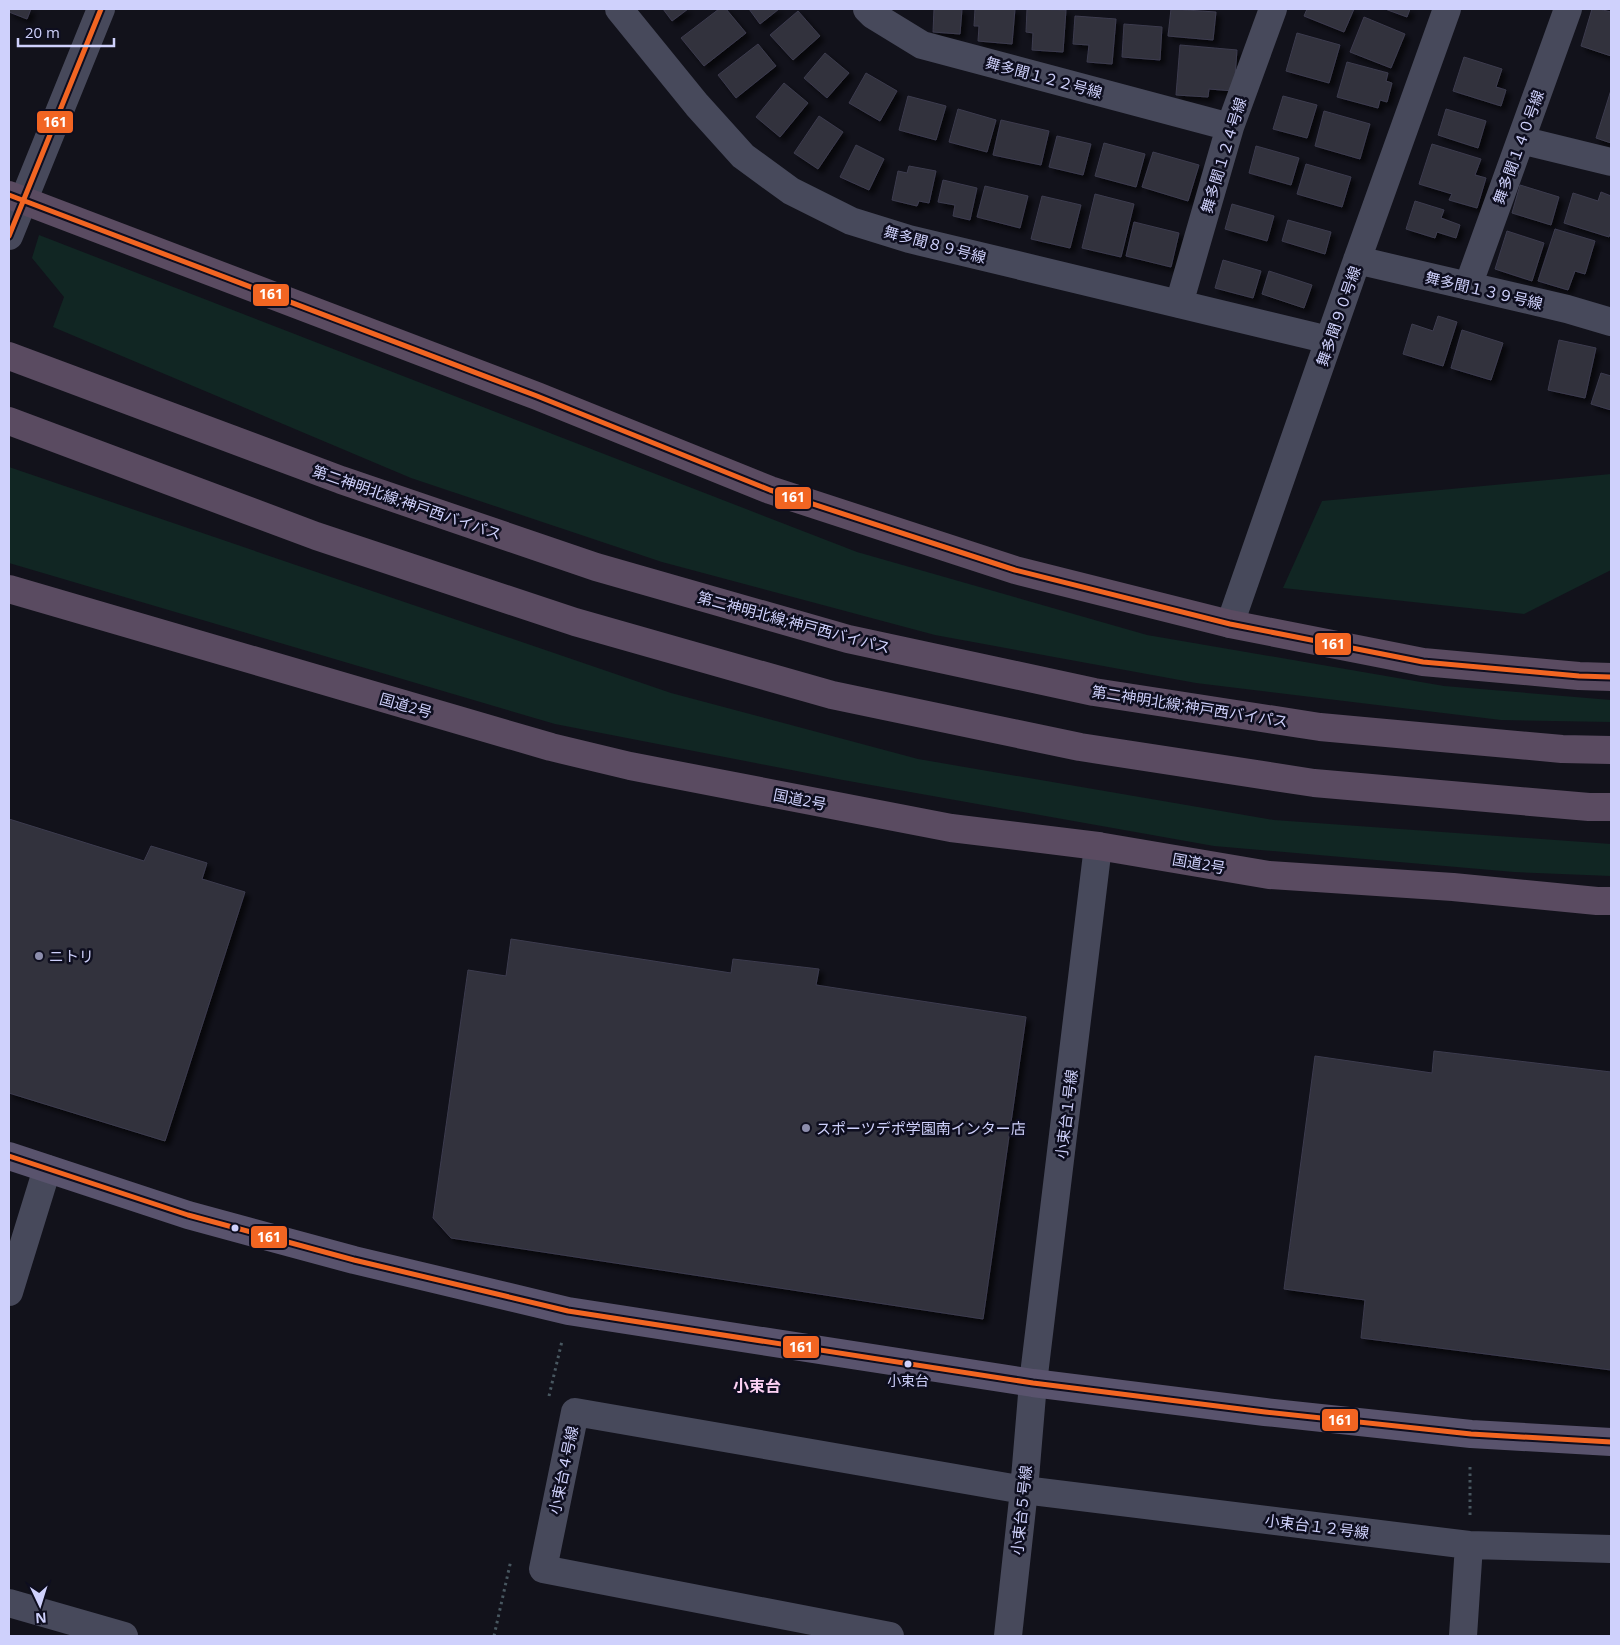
<svg xmlns="http://www.w3.org/2000/svg" width="1620" height="1645" viewBox="0 0 1620 1645" font-family="'Open Sans','Noto Sans JP',sans-serif">
  <defs>
    <filter id="shadow"><feDropShadow dx="4.5" dy="4.5" stdDeviation="2.5" flood-color="#0009"/></filter>
  </defs>
  <rect width="100%" height="100%" fill="#12121b"/>
  <path fill="#112623" d="M39 235 857 552 1147 635 1444 686 1611 700V722L1501 720 1196 683 935 635 662 562 411 478 53 327 64 297 32 258Z
    M9 467 671 693 918 759 1274 820 1611 844V876L1514 872 1214 846 843 780 555 724 9 563Z
    M1611 474V570L1524 614 1283 588 1322 501Z"/>
  <path fill="#30303d" stroke="#3d3c4e" filter="url(#shadow)" d="M9 9H31L27 19 9 12Z
    M663 9H688L672 21Z
    M719 9H726L746 33 704 66 681 38Z
    M749 9H779L760 24Z
    M934 9H962L960 34 933 32Z
    M975 9H1015L1012 44 978 41 979 26H974Z
    M1027 9 1066 10 1063 52 1032 50 1033 33 1026 32Z
    M1171 9 1216 12 1213 40 1168 36Z
    M1307 9H1354L1344 32 1304 16Z
    M1385 9H1410L1407 17Z
    M1592 9H1599L1611 12V56L1581 46Z
    M798 11 820 36 793 60 770 35Z
    M1075 16 1116 19 1112 64 1087 62 1089 45 1073 44Z
    M1364 17 1405 34 1391 68 1350 52Z
    M1124 24 1162 27 1160 60 1122 57Z
    M1297 33 1340 45 1329 83 1286 71Z
    M758 44 776 66 736 98 718 75Z
    M1180 45 1237 50 1234 91 1209 89 1208 97 1176 95Z
    M825 53 849 73 827 98 804 78Z
    M1464 57 1502 69 1496 87 1506 90 1501 106 1453 91Z
    M1347 62 1388 73 1386 81 1392 83 1387 102 1380 100 1378 108 1337 97Z
    M866 73 897 91 880 121 849 103Z
    M784 83 808 103 780 137 756 117Z
    M1611 90V143L1596 138Z
    M908 96 946 106 936 140 899 130Z
    M1283 96 1317 105 1307 138 1273 129Z
    M958 109 996 120 987 152 949 142Z
    M1446 109 1486 121 1478 148 1438 135Z
    M1324 111 1370 124 1360 159 1315 146Z
    M819 116 843 132 818 169 794 153Z
    M1001 120 1049 131 1041 165 993 155Z
    M1057 136 1091 144 1083 175 1049 167Z
    M1104 143 1145 154 1136 187 1095 176Z
    M1432 144 1481 159 1475 175 1486 178 1477 208 1449 200 1452 194 1419 184Z
    M856 145 884 159 869 190 840 177Z
    M1256 146 1299 158 1291 185 1249 173Z
    M1153 152 1199 165 1188 201 1142 187Z
    M1306 164 1351 177 1342 207 1297 194Z
    M909 166 936 171 929 203 919 201 917 206 892 200 898 171 907 173Z
    M943 180 977 188 970 220 953 216 955 205 938 202Z
    M1520 185 1559 197 1551 225 1512 213Z
    M985 186 1028 196 1020 228 977 217Z
    M1601 192 1611 196V231L1609 237 1564 223 1573 193 1598 201Z
    M1095 194 1134 204 1121 257 1082 248Z
    M1042 196 1081 205 1070 248 1031 239Z
    M1415 201 1444 210 1441 218 1460 225 1456 238 1437 232 1435 238 1406 229Z
    M1232 204 1274 216 1267 241 1225 229Z
    M1288 220 1331 232 1325 254 1282 241Z
    M1134 222 1179 233 1171 267 1126 256Z
    M1555 229 1595 241 1585 274 1575 271 1568 290 1538 281Z
    M1507 231 1544 243 1532 281 1495 269Z
    M1223 260 1261 271 1253 298 1215 288Z
    M1269 271 1312 285 1304 308 1262 294Z
    M1438 316 1457 322 1443 366 1403 354 1412 324 1433 331Z
    M1462 330 1503 343 1491 380 1451 368Z
    M1559 340 1596 348 1585 398 1548 390Z
    M1601 373 1611 376V410L1591 404Z
    M9 819 144 861 151 846 207 863 202 879 245 892 165 1141 9 1093Z
    M511 939 731 973 733 959 819 969 816 985 1026 1017 983 1319 451 1238 433 1218 468 970 506 976Z
    M1434 1051 1611 1072V1370L1361 1338 1365 1300 1284 1289 1315 1056 1432 1073Z"/>
  <g fill="none" stroke-linecap="round" stroke-linejoin="round">
    <path stroke="#485760" stroke-width="3" stroke-dasharray="2.5 4" stroke-linecap="butt" d="M549 1396 562 1341
      M1470 1515V1463
      M494 1636 511 1560"/>
    <path stroke="#47495b" stroke-width="28" d="M619 9 697 105 743 156 791 191 851 221 909 239 1329 340
      M867 9 873 15 922 45 1230 127
      M1521 140 1611 162
      M9 236 101 9
      M1357 260 1567 309 1611 322
      M1468 286 1568 9
      M1179 304 1230 127 1273 9
      M1230 624 1357 260 1447 9
      M9 1292 47 1169
      M9 1603 124 1636
      M890 1636 543 1569 575 1412 1024 1490 1469 1545 1611 1549
      M1008 1636 1024 1490 1033 1383 1098 846
      M1463 1636 1469 1545"/>
    <path stroke="#59536d" stroke-width="28" d="M9 1156 188 1215 354 1260 568 1311 1033 1383 1265 1412 1471 1434 1611 1442"/>
    <path stroke="#5a4b61" stroke-width="28" d="M9 195 537 396 770 490 1015 570 1230 624 1423 662 1579 676 1611 677
      M9 356 341 480 596 567 848 639 1094 692 1320 727 1562 749 1611 750
      M9 421 316 536 575 622 832 695 1080 747 1314 783 1589 807H1611
      M9 589 551 747 630 766 951 828 1098 846 1269 875 1453 887 1597 901H1611"/>
    <g stroke="#0e0e1f" stroke-width="9">
      <path id="bus-1" d="M9 195 537 396 770 490 1015 570 1230 624 1423 662 1579 676 1611 677
        M9 236 101 9
        M9 1156 188 1215 354 1260 568 1311 1033 1383 1265 1412 1471 1434 1611 1442"/>
    </g>
    <use href="#bus-1" stroke="#f26522" stroke-width="5"/>
  </g>
  <g fill="#8d8ead" stroke="#0e0e1f" stroke-width="2">
    <circle cx="39" cy="956" r="5"/>
    <circle cx="806" cy="1128" r="5"/>
  </g>
  <g fill="#cfd1fc" stroke="#0e0e1f" stroke-width="2">
    <circle cx="235" cy="1228" r="4.5"/>
    <circle cx="908" cy="1364" r="4.5"/>
  </g>
  <g text-anchor="middle" dominant-baseline="central" stroke-width="5" stroke-linejoin="round" paint-order="stroke">
    <g font-size="14" fill="#cfd1fc" stroke="#0e0e1f">
      <text x="908" y="1380">小束台</text>
    </g>
    <g font-size="15" fill="#cfd1fc" stroke="#0e0e1f">
      <text transform="translate(1044 77) rotate(15)">舞多聞１２２号線</text>
      <text transform="translate(1518 147) rotate(-70)">舞多聞１４０号線</text>
      <text transform="translate(1223 155) rotate(-73)">舞多聞１２４号線</text>
      <text transform="translate(935 244) rotate(15)">舞多聞８９号線</text>
      <text transform="translate(1484 290) rotate(13)">舞多聞１３９号線</text>
      <text transform="translate(1338 316) rotate(-71)">舞多聞９０号線</text>
      <text transform="translate(407 502) rotate(19)">第二神明北線;神戸西バイパス</text>
      <text transform="translate(794 622) rotate(15)">第二神明北線;神戸西バイパス</text>
      <text transform="translate(406 705) rotate(16)">国道2号</text>
      <text transform="translate(1190 706) rotate(9)">第二神明北線;神戸西バイパス</text>
      <text transform="translate(800 799) rotate(11)">国道2号</text>
      <text transform="translate(1199 863) rotate(10)">国道2号</text>
      <text transform="translate(1066 1114) rotate(-83)">小束台１号線</text>
      <text transform="translate(563 1470) rotate(-78)">小束台４号線</text>
      <text transform="translate(1021 1510) rotate(-84)">小束台５号線</text>
      <text transform="translate(1317 1526) rotate(7)">小束台１２号線</text>
    </g>
    <g font-size="15" fill="#cfd1fc" stroke="#0e0e1f" text-anchor="start">
      <text x="49" y="956">ニトリ</text>
      <text x="816" y="1128">スポーツデポ学園南インター店</text>
    </g>
    <g font-size="16" font-weight="bold" fill="#fcd1f3" stroke="#0e0e1f">
      <text x="757" y="1386">小束台</text>
    </g>
  </g>
  <g stroke="#0e0e1f" stroke-width="2">
    <rect x="36" y="110" width="38" height="24" rx="5" fill="#f26522"/>
    <rect x="252" y="283" width="38" height="24" rx="5" fill="#f26522"/>
    <rect x="774" y="486" width="38" height="24" rx="5" fill="#f26522"/>
    <rect x="1314" y="632" width="38" height="24" rx="5" fill="#f26522"/>
    <rect x="250" y="1225" width="38" height="24" rx="5" fill="#f26522"/>
    <rect x="782" y="1335" width="38" height="24" rx="5" fill="#f26522"/>
    <rect x="1321" y="1408" width="38" height="24" rx="5" fill="#f26522"/>
  </g>
  <g font-size="14" text-anchor="middle" font-weight="bold" fill="#fff">
    <text x="55" y="127">161</text>
    <text x="271" y="299">161</text>
    <text x="793" y="502">161</text>
    <text x="1333" y="649">161</text>
    <text x="269" y="1242">161</text>
    <text x="801" y="1352">161</text>
    <text x="1340" y="1425">161</text>
  </g>
  <rect width="1620" height="1645" fill="none" stroke="#cfd1fc" stroke-width="20"/>
  <g transform="translate(40 1605) rotate(176)" stroke="#0e0e1f" stroke-width="4" paint-order="stroke">
  <path d="M0-4L9 19L0 12L-9 19Z" fill="#cfd1fc"/>
  <text y="-8" font-size="14" font-weight="bold" text-anchor="middle" fill="#cfd1fc">N</text>
  </g>
  <path d="M18 38v8h96v-8" fill="none" stroke="#cfd1fc" stroke-width="2.5"/>
  <text x="25" y="38" font-size="15" fill="#cfd1fc" stroke="#0e0e1f" stroke-width="4" paint-order="stroke">20 m</text>
</svg>
